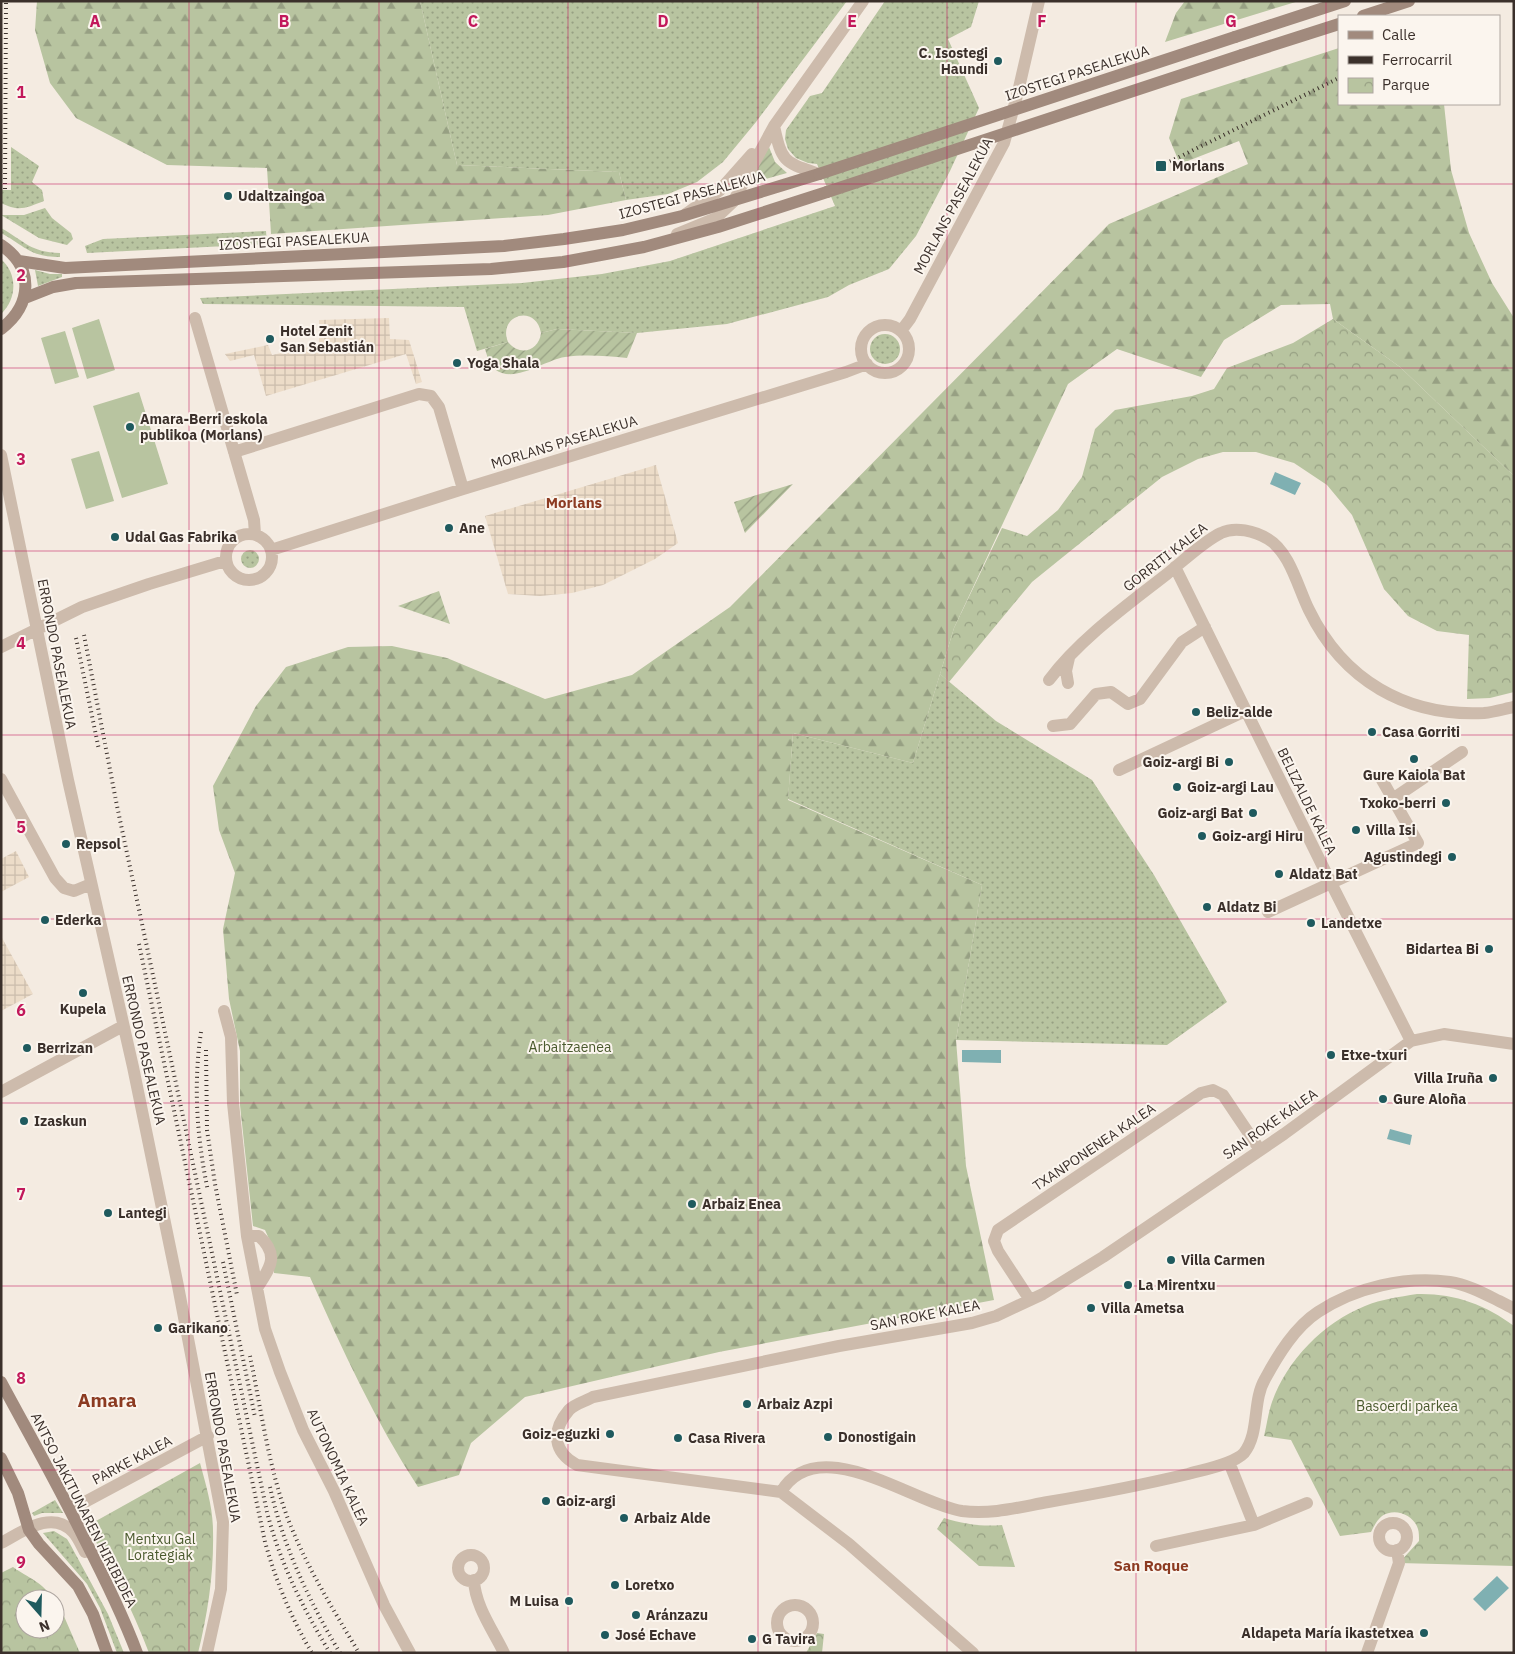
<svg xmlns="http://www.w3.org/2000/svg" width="1515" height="1654" viewBox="0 0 1515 1654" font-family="'IBM Plex Sans',sans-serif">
  <defs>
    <pattern id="grass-dots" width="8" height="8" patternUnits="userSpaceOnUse" patternTransform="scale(1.25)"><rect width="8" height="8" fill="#b8c4a0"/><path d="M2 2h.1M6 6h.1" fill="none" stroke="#97a083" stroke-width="1.8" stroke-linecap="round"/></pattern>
    <pattern id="forest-firs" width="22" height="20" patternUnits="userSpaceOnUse" patternTransform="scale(1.25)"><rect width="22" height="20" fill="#b8c4a0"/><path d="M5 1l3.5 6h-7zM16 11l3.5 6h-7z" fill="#97a083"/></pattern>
    <pattern id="park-crowns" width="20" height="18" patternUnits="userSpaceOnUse" patternTransform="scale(1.25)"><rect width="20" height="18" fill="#b8c4a0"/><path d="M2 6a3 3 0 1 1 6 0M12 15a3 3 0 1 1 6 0" fill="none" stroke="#97a083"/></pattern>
    <pattern id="garden-furrows" width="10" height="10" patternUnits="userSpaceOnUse" patternTransform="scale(1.25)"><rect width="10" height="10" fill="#b8c4a0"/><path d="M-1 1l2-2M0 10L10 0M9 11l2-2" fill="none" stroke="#97a083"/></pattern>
    <pattern id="plaza-grid" width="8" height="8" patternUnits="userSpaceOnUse" patternTransform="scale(1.25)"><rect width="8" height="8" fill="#ecdcc8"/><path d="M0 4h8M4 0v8" fill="none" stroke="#cbbdac"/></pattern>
  </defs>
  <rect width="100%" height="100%" fill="#f4ebe1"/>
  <path fill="url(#grass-dots)" d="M420 1H847L756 122 723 162 697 182 668 194 626 200 619 172 457 165Z
    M885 1H979L971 27 948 39 979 108 950 171 916 236 889 269 849 285 828 297 727 324 637 333 557 329 541 333C536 303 497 315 508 342L477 351 464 307 203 304 200 298 522 283 602 274 670 261 835 206 817 164 808 163 796 158 788 149 785 139 786 130 810 96 822 93Z
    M11 147 39 166 32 182 42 190 44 201C26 208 19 212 1 203V190H11Z
    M45 208 52 218 71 233 73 239 67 245 39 238 1 215H24Z
    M1 228C26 242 30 252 60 253V257C30 257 25 246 1 233Z
    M266 231 267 244 87 253 85 246 103 239Z
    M1 259C18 274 17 299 1 314Z
    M35 270 50 274H62V277L38 286Z
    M870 349a15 15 0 1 1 30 0a15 15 0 1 1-30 0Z
    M241 559a9 9 0 1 1 18 0a9 9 0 1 1-18 0Z
    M940 674 996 721 1092 780 1154 875 1227 1002 1167 1045 956 1040 982 885 788 799 793 733 913 763Z
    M55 1500 63 1513H42L34 1516 32 1513Z
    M54 1531 67 1539 70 1544 108 1614 124 1653H117L100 1608 87 1584 43 1533Z"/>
  <path fill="url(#forest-firs)" d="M37 1H420L457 165 619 172 626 200 548 215 271 234 267 168 167 165 76 118 50 83 35 30Z
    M1185 1H1299L1165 42 1176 13Z
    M1339 48V104H1444L1451 170 1469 233 1492 283 1514 318V476L1400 367 1333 319 1330 304 1281 305 1224 340 1201 377 1117 349 1068 384 954 628 913 763 793 733 788 800 982 885 956 1040 966 1166 994 1300 719 1352 525 1397 471 1443 459 1475 418 1487C375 1421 342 1349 310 1277L274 1273V1250L265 1230 253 1226 240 1105V1051L229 999 223 929 235 873 219 830 213 786 256 706 286 667 348 647 392 646 447 658 545 699 632 675 730 607 1109 224 1248 164 1239 141 1180 164 1169 138 1181 99Z"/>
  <path fill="url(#park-crowns)" d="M1333 319 1400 367 1514 476V692L1490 698 1467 699 1469 635 1437 631 1408 616 1384 589 1352 515 1327 485 1294 463 1256 452H1223L1198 459 1162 477 1032 582 949 682 940 674 954 628 1002 528 1027 536 1058 510 1082 477 1095 429 1115 410 1192 396 1214 389 1227 368 1293 343Z
    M1417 1294C1453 1293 1485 1304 1514 1326V1566L1399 1563 1419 1541C1419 1537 1419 1532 1418 1529 1414 1515 1395 1507 1382 1516 1377 1520 1374 1526 1371 1532L1340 1536 1291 1440 1264 1436C1267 1425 1268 1413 1272 1402 1287 1360 1323 1323 1365 1306 1382 1299 1399 1297 1417 1294Z
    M200 1463C206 1485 213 1508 213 1531 214 1572 208 1613 198 1653H149C132 1608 111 1568 87 1526Z
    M944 1518C964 1524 982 1527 1002 1525L1015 1567 979 1566 937 1529Z
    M13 1567C28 1578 43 1582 53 1599H25V1629H55V1601L63 1614 80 1653H1V1573Z
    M817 1633 824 1634 822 1653H806Z"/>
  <path fill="url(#garden-furrows)" d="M769 147 775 162 787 173 748 184Z
    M557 329 637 333 627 358C607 356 585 354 565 357 546 360 521 379 502 373 491 370 488 359 485 349L508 342C520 357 539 351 541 333Z
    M793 484 745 533 734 502Z
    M439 591 450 624 398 606Z"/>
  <path fill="#b8c4a0" d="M99 319 115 370 87 379 72 328Z
    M65 331 79 377 55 384 41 338Z
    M139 392 168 484 122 498 93 406Z
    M99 451 114 501 86 509 71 459Z"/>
  <path fill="url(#plaza-grid)" d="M389 318 390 339 409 340 422 382 416 384 406 354 266 396 254 355 230 361 225 354 268 345 272 355 319 345V320Z
    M656 465 678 543 655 559 603 585 572 593 540 596 508 594 485 516Z
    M16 851 29 877 1 892V859Z
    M1 936 33 994 1 1011Z"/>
  <path fill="#7fb0b2" d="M1275 472 1301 483 1295 495 1270 484Z
    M962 1050H1001V1063L962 1062Z
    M1390 1129 1412 1135 1410 1145 1387 1139Z
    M1497 1576 1509 1588 1485 1611 1473 1599Z"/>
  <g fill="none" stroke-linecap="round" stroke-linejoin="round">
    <path stroke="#cdbbac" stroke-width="12" d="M774 126C782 163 784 162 819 174
      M686 214 720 190 752 154
      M677 234 716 218 733 202 774 126 863 1
      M195 318 242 479 254 520 255 534
      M861 349a24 24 0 1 1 48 0a24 24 0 1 1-48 0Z
      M901 331 910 319 1004 143 1018 92 1039 1
      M234 452 419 394 431 396 439 407 463 489
      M1 455 68 780 133 1067 178 1286 223 1522 221 1589 207 1653
      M226 557a23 23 0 1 1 46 0a23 23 0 1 1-46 0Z
      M271 550 463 489 846 372 867 364
      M1175 567 1331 883 1411 1041
      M1 647 82 607 149 584 225 561
      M1049 680C1080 639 1126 606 1167 574 1182 562 1204 541 1221 533 1235 526 1255 531 1268 539 1290 552 1298 588 1309 610 1343 680 1406 717 1484 713 1494 712 1504 709 1514 707
      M1068 683 1066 671 1069 658
      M1053 726 1070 724 1096 694 1111 692 1128 704 1140 699 1182 642 1205 627
      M1119 770 1245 711
      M1 779 55 878 64 888 74 891 91 884
      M1394 798 1462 752
      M1268 912 1418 843 1382 780
      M224 1011 231 1037 233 1103 247 1236 265 1329 280 1372 303 1430 334 1491 384 1605 410 1653
      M1 1092 123 1026
      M247 1236H259C280 1255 270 1268 257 1288
      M1030 1300 998 1251 994 1241 998 1230 1201 1093 1213 1090 1223 1095 1260 1150
      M1229 1462 1254 1525
      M781 1492C818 1430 913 1503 962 1511 991 1515 1020 1507 1048 1502 1095 1494 1142 1485 1188 1474 1202 1470 1234 1464 1244 1453 1260 1433 1252 1401 1265 1379 1278 1355 1295 1327 1318 1312 1356 1287 1405 1276 1450 1282 1465 1284 1481 1292 1495 1299 1501 1302 1508 1305 1514 1309
      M69 1508 83 1503 208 1436
      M1379 1537a14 14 0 1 1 28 0a14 14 0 1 1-28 0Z
      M1156 1546 1254 1525 1307 1503
      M458 1568a13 13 0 1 1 26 0a13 13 0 1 1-26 0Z
      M474 1580C475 1606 493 1630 504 1653
      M777 1623a18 18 0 1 1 36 0a18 18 0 1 1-36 0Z
      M973 1653 849 1544 781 1492 577 1465C553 1452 551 1431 569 1410 574 1404 586 1401 593 1397L839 1346 972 1323 996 1316 1043 1294 1103 1257 1284 1134 1411 1041 1444 1034 1514 1044
      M1367 1653 1399 1563 1397 1550"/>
    <path stroke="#cdbbac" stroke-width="12" d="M1 1543C22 1532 52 1509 73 1532 78 1537 81 1545 85 1552"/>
    <path stroke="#a18a7d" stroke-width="12" d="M1363 16 1409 1
      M1235 37 1345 1
      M1242 55 1339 24
      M1 245C35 268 32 305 1 329
      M19 261 65 268 504 246 564 239 623 230 682 216 819 174
      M25 298 53 287 76 283 491 269 563 262 644 247 718 227 827 192
      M1 1382C29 1434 58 1485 84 1538 103 1575 122 1613 137 1653
      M1 1458 18 1493 29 1530 39 1544 78 1586 93 1614 107 1653"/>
    <path stroke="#3b302b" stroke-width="4" stroke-dasharray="1 4" stroke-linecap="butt" d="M1161 166 1339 78
      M5 189 6 1
      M84 635 117 806 267 1512C280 1563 303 1608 330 1653
      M76 638 99 750
      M139 944 265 1542C276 1581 291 1618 312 1653
      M201 1032C193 1086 197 1139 208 1191
      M206 1050 207 1130 215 1184 237 1295
      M223 1262 255 1417
      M250 1356C261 1409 269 1469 288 1519 306 1566 333 1609 359 1653
      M270 1487C283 1546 309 1601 340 1653"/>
    <path stroke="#a18a7d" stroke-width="12" d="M819 174 1235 37
      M827 192 1242 55"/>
  </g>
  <path fill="none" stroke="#c2185b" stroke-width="1" stroke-opacity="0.55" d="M189 1V1653M379 1V1653M568 1V1653M758 1V1653M947 1V1653M1136 1V1653M1326 1V1653M1 184H1514M1 368H1514M1 551H1514M1 735H1514M1 919H1514M1 1103H1514M1 1286H1514M1 1470H1514"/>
  <g fill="#1f5a5e" stroke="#fbf5ee" stroke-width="2">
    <circle cx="998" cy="61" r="5"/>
    <rect x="1155" y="160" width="12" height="12" rx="2.5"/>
    <circle cx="228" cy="196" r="5"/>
    <circle cx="270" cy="339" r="5"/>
    <circle cx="457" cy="363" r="5"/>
    <circle cx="130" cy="427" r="5"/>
    <circle cx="449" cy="528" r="5"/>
    <circle cx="115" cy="537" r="5"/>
    <circle cx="1196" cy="712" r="5"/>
    <circle cx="1372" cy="732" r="5"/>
    <circle cx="1414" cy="759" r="5"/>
    <circle cx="1229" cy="762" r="5"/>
    <circle cx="1177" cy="787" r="5"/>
    <circle cx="1446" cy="803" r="5"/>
    <circle cx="1253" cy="813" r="5"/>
    <circle cx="1356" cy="830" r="5"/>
    <circle cx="1202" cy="836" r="5"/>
    <circle cx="66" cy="844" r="5"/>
    <circle cx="1452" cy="857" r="5"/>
    <circle cx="1279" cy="874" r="5"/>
    <circle cx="1207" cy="907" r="5"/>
    <circle cx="45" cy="920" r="5"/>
    <circle cx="1311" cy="923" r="5"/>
    <circle cx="1489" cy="949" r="5"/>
    <circle cx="83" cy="993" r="5"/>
    <circle cx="27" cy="1048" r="5"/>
    <circle cx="1331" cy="1055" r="5"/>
    <circle cx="1493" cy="1078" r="5"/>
    <circle cx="1383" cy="1099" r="5"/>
    <circle cx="24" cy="1121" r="5"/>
    <circle cx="692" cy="1204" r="5"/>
    <circle cx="108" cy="1213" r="5"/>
    <circle cx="1171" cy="1260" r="5"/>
    <circle cx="1128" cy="1285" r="5"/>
    <circle cx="1091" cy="1308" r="5"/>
    <circle cx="158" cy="1328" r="5"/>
    <circle cx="747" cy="1404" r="5"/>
    <circle cx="610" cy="1434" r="5"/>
    <circle cx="828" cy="1437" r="5"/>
    <circle cx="678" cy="1438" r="5"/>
    <circle cx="546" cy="1501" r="5"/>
    <circle cx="624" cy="1518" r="5"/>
    <circle cx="615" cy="1585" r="5"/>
    <circle cx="569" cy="1601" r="5"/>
    <circle cx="636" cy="1615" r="5"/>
    <circle cx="1424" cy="1633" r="5"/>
    <circle cx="605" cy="1635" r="5"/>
    <circle cx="752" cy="1639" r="5"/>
  </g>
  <g text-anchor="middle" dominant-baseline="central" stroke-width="4" stroke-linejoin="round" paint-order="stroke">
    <g font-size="14" font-weight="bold" fill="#3b302b" stroke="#fbf5ee" text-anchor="start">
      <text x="988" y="53" text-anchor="end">C. Isostegi<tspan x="988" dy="16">Haundi</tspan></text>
      <text x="1172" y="166">Morlans</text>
      <text x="238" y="196">Udaltzaingoa</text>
      <text x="280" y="331">Hotel Zenit<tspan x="280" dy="16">San Sebastián</tspan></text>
      <text x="467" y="363">Yoga Shala</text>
      <text x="140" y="419">Amara-Berri eskola<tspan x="140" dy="16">publikoa (Morlans)</tspan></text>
      <text x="459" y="528">Ane</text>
      <text x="125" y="537">Udal Gas Fabrika</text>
      <text x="1206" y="712">Beliz-alde</text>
      <text x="1382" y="732">Casa Gorriti</text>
      <text x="1219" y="762" text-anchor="end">Goiz-argi Bi</text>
      <text x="1414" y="775" text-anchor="middle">Gure Kaiola Bat</text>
      <text x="1187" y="787">Goiz-argi Lau</text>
      <text x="1436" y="803" text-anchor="end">Txoko-berri</text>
      <text x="1243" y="813" text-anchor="end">Goiz-argi Bat</text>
      <text x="1366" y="830">Villa Isi</text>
      <text x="1212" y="836">Goiz-argi Hiru</text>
      <text x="76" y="844">Repsol</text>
      <text x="1442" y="857" text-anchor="end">Agustindegi</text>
      <text x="1289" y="874">Aldatz Bat</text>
      <text x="1217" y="907">Aldatz Bi</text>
      <text x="55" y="920">Ederka</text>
      <text x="1321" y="923">Landetxe</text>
      <text x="1479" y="949" text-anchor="end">Bidartea Bi</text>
      <text x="83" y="1009" text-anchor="middle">Kupela</text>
      <text x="37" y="1048">Berrizan</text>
      <text x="1341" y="1055">Etxe-txuri</text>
      <text x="1483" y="1078" text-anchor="end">Villa Iruña</text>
      <text x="1393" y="1099">Gure Aloña</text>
      <text x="34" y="1121">Izaskun</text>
      <text x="702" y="1204">Arbaiz Enea</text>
      <text x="118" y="1213">Lantegi</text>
      <text x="1181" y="1260">Villa Carmen</text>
      <text x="1138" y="1285">La Mirentxu</text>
      <text x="1101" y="1308">Villa Ametsa</text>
      <text x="168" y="1328">Garikano</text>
      <text x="757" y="1404">Arbaiz Azpi</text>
      <text x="600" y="1434" text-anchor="end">Goiz-eguzki</text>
      <text x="838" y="1437">Donostigain</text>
      <text x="688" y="1438">Casa Rivera</text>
      <text x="556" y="1501">Goiz-argi</text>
      <text x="634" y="1518">Arbaiz Alde</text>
      <text x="625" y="1585">Loretxo</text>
      <text x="559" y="1601" text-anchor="end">M Luisa</text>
      <text x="646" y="1615">Aránzazu</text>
      <text x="1414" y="1633" text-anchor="end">Aldapeta María ikastetxea</text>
      <text x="615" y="1635">José Echave</text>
      <text x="762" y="1639">G Tavira</text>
    </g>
    <g font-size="14" fill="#3b302b" stroke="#fbf5ee">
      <text transform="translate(1077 73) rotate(-18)">IZOSTEGI PASEALEKUA</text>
      <text transform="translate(692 195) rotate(-15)">IZOSTEGI PASEALEKUA</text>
      <text transform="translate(953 206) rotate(-62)">MORLANS PASEALEKUA</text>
      <text transform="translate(294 241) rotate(-3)">IZOSTEGI PASEALEKUA</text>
      <text transform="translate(564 442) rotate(-17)">MORLANS PASEALEKUA</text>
      <text transform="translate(1165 557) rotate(-38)">GORRITI KALEA</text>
      <text transform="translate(57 654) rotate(79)">ERRONDO PASEALEKUA</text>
      <text transform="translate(1307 801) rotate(64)">BELIZALDE KALEA</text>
      <text transform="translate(144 1050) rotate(77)">ERRONDO PASEALEKUA</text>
      <text transform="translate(1270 1124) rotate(-35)">SAN ROKE KALEA</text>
      <text transform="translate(1094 1147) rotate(-34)">TXANPONENEA KALEA</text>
      <text transform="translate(925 1315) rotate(-11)">SAN ROKE KALEA</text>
      <text transform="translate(223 1447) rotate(80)">ERRONDO PASEALEKUA</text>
      <text transform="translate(132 1460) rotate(-28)">PARKE KALEA</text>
      <text transform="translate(338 1467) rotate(65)">AUTONOMIA KALEA</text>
      <text transform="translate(84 1510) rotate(63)">ANTSO JAKITUNAREN HIRIBIDEA</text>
    </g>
    <g font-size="14" fill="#4a5a2e" stroke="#fbf5ee">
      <text x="570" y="1047">Arbaitzaenea</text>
      <text x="1407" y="1406">Basoerdi parkea</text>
      <text x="160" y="1539">Mentxu Gal<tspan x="160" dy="16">Lorategiak</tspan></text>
    </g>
    <g font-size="15" font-weight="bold" fill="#8c3b22" stroke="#fbf5ee">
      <text x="574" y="502">Morlans</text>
      <text x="1151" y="1565">San Roque</text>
    </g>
    <g font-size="19" font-weight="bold" fill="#8c3b22" stroke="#fbf5ee">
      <text x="107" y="1400">Amara</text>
    </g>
  </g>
  <g font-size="16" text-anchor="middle" font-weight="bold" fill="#c2185b" stroke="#fbf5ee" stroke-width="4" stroke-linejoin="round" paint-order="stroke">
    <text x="95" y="27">A</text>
    <text x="284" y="27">B</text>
    <text x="473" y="27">C</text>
    <text x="663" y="27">D</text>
    <text x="852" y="27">E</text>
    <text x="1042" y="27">F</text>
    <text x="1231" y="27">G</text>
    <text x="21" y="98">1</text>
    <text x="21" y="281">2</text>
    <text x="21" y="465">3</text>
    <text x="21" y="649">4</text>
    <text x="21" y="833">5</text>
    <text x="21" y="1016">6</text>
    <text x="21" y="1200">7</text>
    <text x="21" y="1384">8</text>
    <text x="21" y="1568">9</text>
  </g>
  <rect width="1515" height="1654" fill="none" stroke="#3b302b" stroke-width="5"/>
  <rect x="1338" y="15" width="162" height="90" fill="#fbf5ee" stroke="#aea6a0"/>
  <rect x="1348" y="31" width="25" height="8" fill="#a18a7d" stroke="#aea6a0"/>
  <text x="1382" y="40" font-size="15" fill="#3b302b">Calle</text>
  <rect x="1348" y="56" width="25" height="8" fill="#3b302b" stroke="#aea6a0"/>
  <text x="1382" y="65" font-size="15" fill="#3b302b">Ferrocarril</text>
  <rect x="1348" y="78" width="25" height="15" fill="url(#park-crowns)" stroke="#aea6a0"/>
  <text x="1382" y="90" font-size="15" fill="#3b302b">Parque</text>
  <g transform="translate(40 1614) rotate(160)"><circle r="24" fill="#fbf5ee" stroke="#aea6a0"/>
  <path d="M0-4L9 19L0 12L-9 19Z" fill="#1f5a5e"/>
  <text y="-8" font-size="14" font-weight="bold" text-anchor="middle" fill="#3b302b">N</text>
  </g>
</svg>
